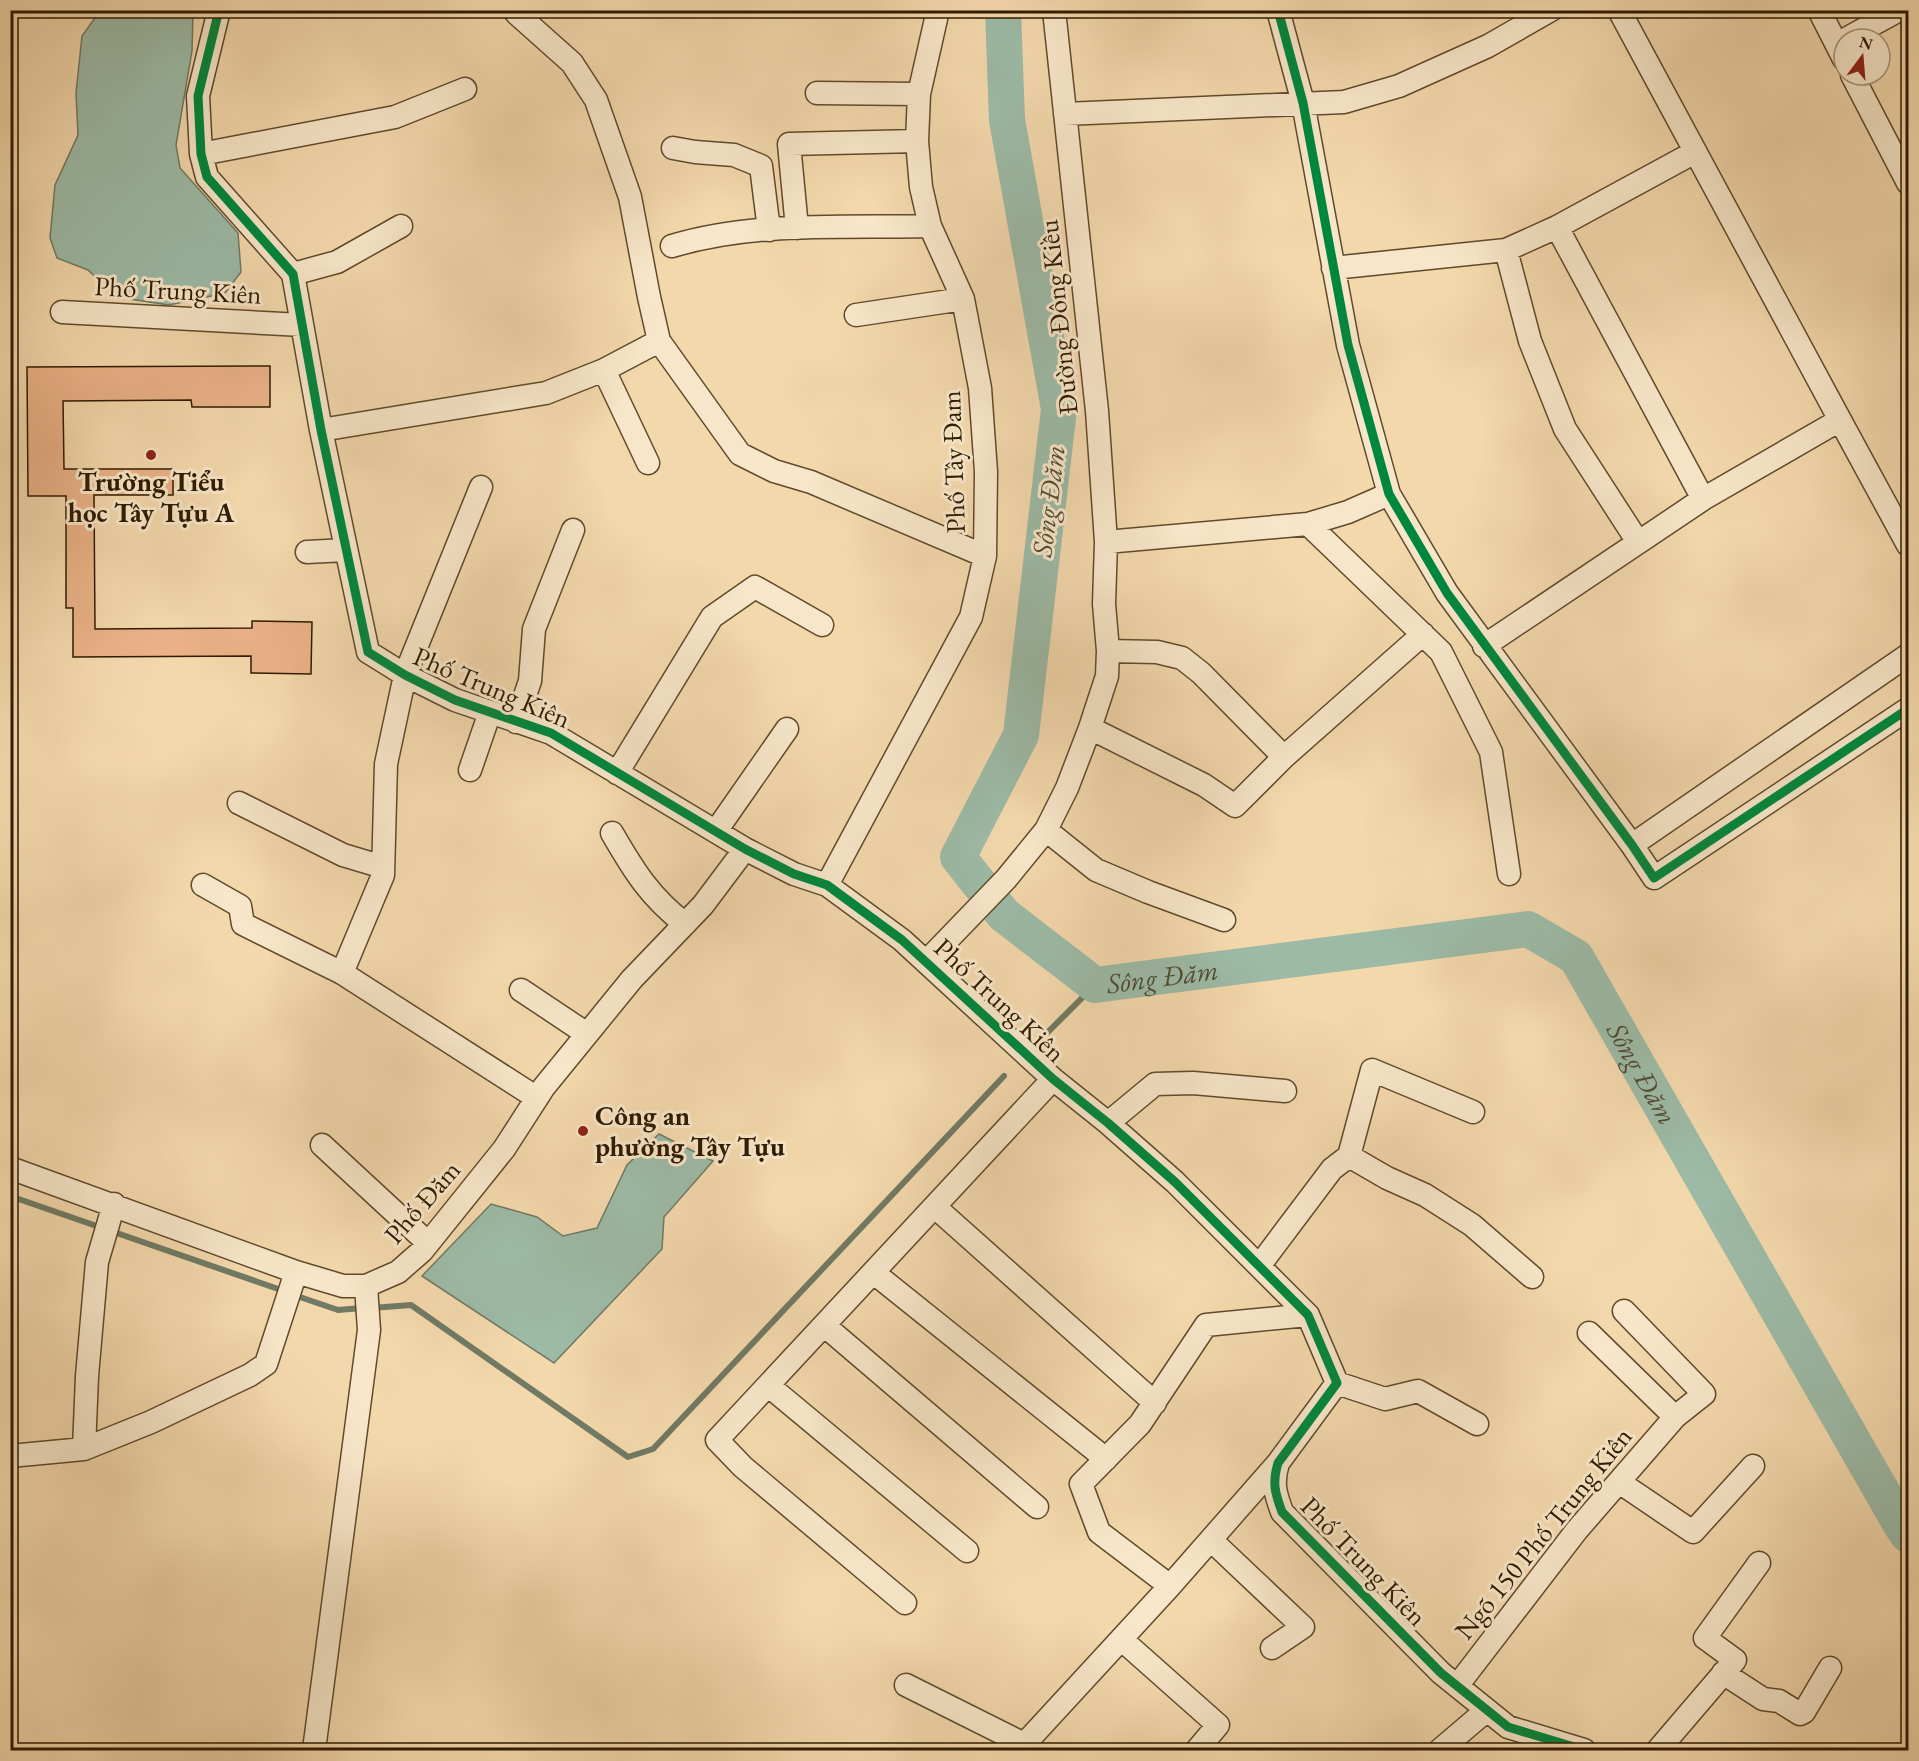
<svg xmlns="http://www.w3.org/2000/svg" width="1919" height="1761" viewBox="0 0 1919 1761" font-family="'EB Garamond',serif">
  <rect width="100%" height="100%" fill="#f3d8ac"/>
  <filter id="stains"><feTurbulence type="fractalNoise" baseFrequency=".00333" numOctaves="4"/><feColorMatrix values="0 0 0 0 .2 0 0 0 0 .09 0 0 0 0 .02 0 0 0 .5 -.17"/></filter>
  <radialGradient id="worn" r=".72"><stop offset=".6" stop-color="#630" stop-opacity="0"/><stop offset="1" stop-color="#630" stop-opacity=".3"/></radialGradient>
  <path fill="#9cbaa6" stroke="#707a64" stroke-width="1.5" d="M100 11 191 10 193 13 192 51 176 145 180 168 238 233 241 272 225 293 169 305 116 297 88 270 57 258 50 238 55 185 78 135 76 93 82 36Z
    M659 1134 713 1161 664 1217 662 1249 554 1363 422 1276 491 1204 537 1217 563 1236 597 1228 627 1165Z"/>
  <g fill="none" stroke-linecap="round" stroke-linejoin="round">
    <path stroke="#707a64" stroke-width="6" d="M1035 1045 1095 985
      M10 1196 284 1291
      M294 1295 338 1310 362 1308
      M372 1308 411 1305 628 1457 653 1449 1004 1076"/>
    <path stroke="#9cbaa6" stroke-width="36" id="s1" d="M1003 10 1007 120 1059 409 1021 735 958 857 1004 915 1095 985 1528 929 1576 957 1901 1525 1908 1535"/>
  </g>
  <path fill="#ebb288" stroke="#2f1b00" stroke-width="1.5" d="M270 366V407H192L191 400 63 401 64 469H173V495H94L95 629 252 628V621L312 622 311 674 251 673V656L73 657V608H66V496H28L27 367Z"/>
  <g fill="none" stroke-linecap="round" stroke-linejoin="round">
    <g stroke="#604a2b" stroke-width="25">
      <path id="minor" d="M219 10 198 96 201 154 207 177 293 274 321 430 368 652 405 675 455 700 551 733 745 849 794 874 827 885 902 940 1053 1079 1108 1123 1175 1182 1308 1315 1337 1383 1278 1463C1272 1483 1275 1493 1282 1512L1441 1673 1508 1727 1584 1750
        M518 10 516 13 572 63 596 100 630 197 649 297 659 341 740 454 774 471 811 482 985 556
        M1278 10 1303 103 1348 345 1389 494 1447 593 1632 845 1654 878 1908 709
        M1619 10 1840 420
        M1819 10 1844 59
        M1846 39 1899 10
        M1852 75 1908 183
        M817 93 919 94
        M1065 114 1344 102 1399 86 1488 46 1551 10
        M673 148 695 152 734 155 761 166 769 230
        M201 154 395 117 465 89
        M1557 227 1703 499
        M797 228 789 144 917 141
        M672 246C754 221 845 228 930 226
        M1506 250 1530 341 1565 429 1638 542
        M1333 268 1506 250 1557 227 1695 152
        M293 274 337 262 401 226
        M62 312 302 325
        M856 315 963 299
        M604 370 648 463
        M321 430 546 393 604 370 659 341
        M1308 524 1441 652 1491 752 1509 874
        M1106 542 1308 524 1348 512 1389 494
        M307 552 346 550
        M1484 646 1703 499 1840 420 1908 545
        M1108 651 1157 652 1182 658 1201 673 1284 757
        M516 722 530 681 534 629 573 530
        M1090 728 1204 785 1235 806 1284 757 1423 634
        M470 770 490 712
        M617 773 712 617 755 587 822 625
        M239 803 343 855 383 867
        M1046 830 1096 870 1148 892 1224 920
        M716 831 787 729
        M612 833C634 871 650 897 685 924
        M1632 845 1908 655
        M203 885 240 906 243 924 342 973 537 1098
        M827 885 971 617 985 556 986 472 980 388 963 299 930 226 921 187 917 141 919 94 938 10
        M926 962 1006 879 1046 830 1067 788 1090 728 1107 676 1108 651 1104 604 1106 542 1097 411 1054 10
        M342 973 383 875 386 764 405 675 481 487
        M521 990 587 1034
        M1108 1123 1155 1084 1193 1083 1285 1091
        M322 1145 428 1243
        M1349 1156 1387 1178 1425 1195 1472 1225 1532 1277
        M10 1168 296 1272 343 1286H366L398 1272 422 1251 504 1149 544 1087 632 979 703 905 745 849
        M935 1207 1155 1403
        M1259 1266 1332 1169 1349 1156 1372 1070 1473 1112
        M874 1273 1106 1459
        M825 1326 1037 1507
        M1589 1333 1675 1417
        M1337 1383 1385 1399 1418 1391 1477 1424
        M769 1386 967 1551
        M84 1449 87 1376 97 1262 114 1204
        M10 1456 84 1449 151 1422 250 1375 266 1364 296 1272
        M1619 1482 1693 1532 1753 1466
        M1211 1540 1303 1627 1272 1648
        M1170 1586 1099 1532 1081 1484 1140 1424 1206 1325 1308 1315
        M905 1603 743 1467 717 1440 1053 1079
        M1121 1639 1218 1725 1197 1750
        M1723 1673 1763 1699 1779 1701 1800 1714 1804 1712 1830 1668
        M906 1685 1024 1744
        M1457 1686 1577 1530 1675 1417 1704 1394 1624 1311
        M314 1750 369 1330 366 1286
        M1019 1750 1170 1586 1278 1463
        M1440 1750 1487 1710
        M1658 1750 1735 1660 1705 1638 1759 1563"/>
    </g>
    <use href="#minor" stroke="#f7e6c9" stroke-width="22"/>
    <g stroke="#f7e6c9" stroke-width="13">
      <path id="cycleway" d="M219 10 198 96 201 154 207 177 293 274 321 430 368 652 405 675 455 700 551 733 745 849 794 874 827 885 902 940 1053 1079 1108 1123 1175 1182 1308 1315 1337 1383 1278 1463C1272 1483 1275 1493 1282 1512L1441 1673 1508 1727 1584 1750
        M1278 10 1303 103 1348 345 1389 494 1447 593 1632 845 1654 878 1908 709"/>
    </g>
    <use href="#cycleway" stroke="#00873e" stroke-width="9"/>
  </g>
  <g fill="#8f2418" stroke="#f7e6c9" stroke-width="2">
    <circle cx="151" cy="455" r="6"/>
    <circle cx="583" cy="1131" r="6"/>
  </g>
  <g text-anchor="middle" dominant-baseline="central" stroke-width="6" stroke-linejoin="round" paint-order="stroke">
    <g font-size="27" fill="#2f1b00" stroke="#f7e6c9">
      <text transform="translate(178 290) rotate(3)">Phố Trung Kiên</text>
      <text transform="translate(1058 317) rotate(-96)">Đường Đông Kiều</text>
      <text transform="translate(953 462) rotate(-92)">Phố Tây Đam</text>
      <text transform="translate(492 687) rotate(23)">Phố Trung Kiên</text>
      <text transform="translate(1000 1000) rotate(43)">Phố Trung Kiên</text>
      <text transform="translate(422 1202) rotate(-49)">Phố Đăm</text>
      <text transform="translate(1543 1533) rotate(-51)">Ngõ 150 Phố Trung Kiên</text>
      <text transform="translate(1364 1561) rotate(46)">Phố Trung Kiên</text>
    </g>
    <g font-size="27" font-weight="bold" fill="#2f1b00" stroke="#f7e6c9">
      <text x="151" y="481">Trường Tiểu<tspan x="151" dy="31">học Tây Tựu A</tspan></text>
      <text x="595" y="1115" text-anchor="start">Công an<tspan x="595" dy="31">phường Tây Tựu</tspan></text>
    </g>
    <g font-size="28" font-style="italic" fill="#504b32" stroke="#f7e6c9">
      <text transform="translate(1048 501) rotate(-83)">Sông Đăm</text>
      <text stroke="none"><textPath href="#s1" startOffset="1126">Sông Đăm</textPath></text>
      <text stroke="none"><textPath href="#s1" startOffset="1684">Sông Đăm</textPath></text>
    </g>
  </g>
  <rect width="1919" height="1761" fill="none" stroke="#f3d8ac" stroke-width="36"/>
  <rect x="12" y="12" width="1895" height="1737" fill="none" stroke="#2f1b00" stroke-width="3"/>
  <rect x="18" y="18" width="1883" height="1725" fill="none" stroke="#2f1b00" stroke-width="1.5"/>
  <g transform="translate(1862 57) rotate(16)"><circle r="28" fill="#f7e6c9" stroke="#a79579" stroke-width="1.5"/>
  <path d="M0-4.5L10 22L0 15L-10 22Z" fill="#8f2418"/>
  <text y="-9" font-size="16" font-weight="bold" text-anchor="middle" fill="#2f1b00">N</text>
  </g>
  <rect width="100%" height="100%" filter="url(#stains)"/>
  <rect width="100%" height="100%" fill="url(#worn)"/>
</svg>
